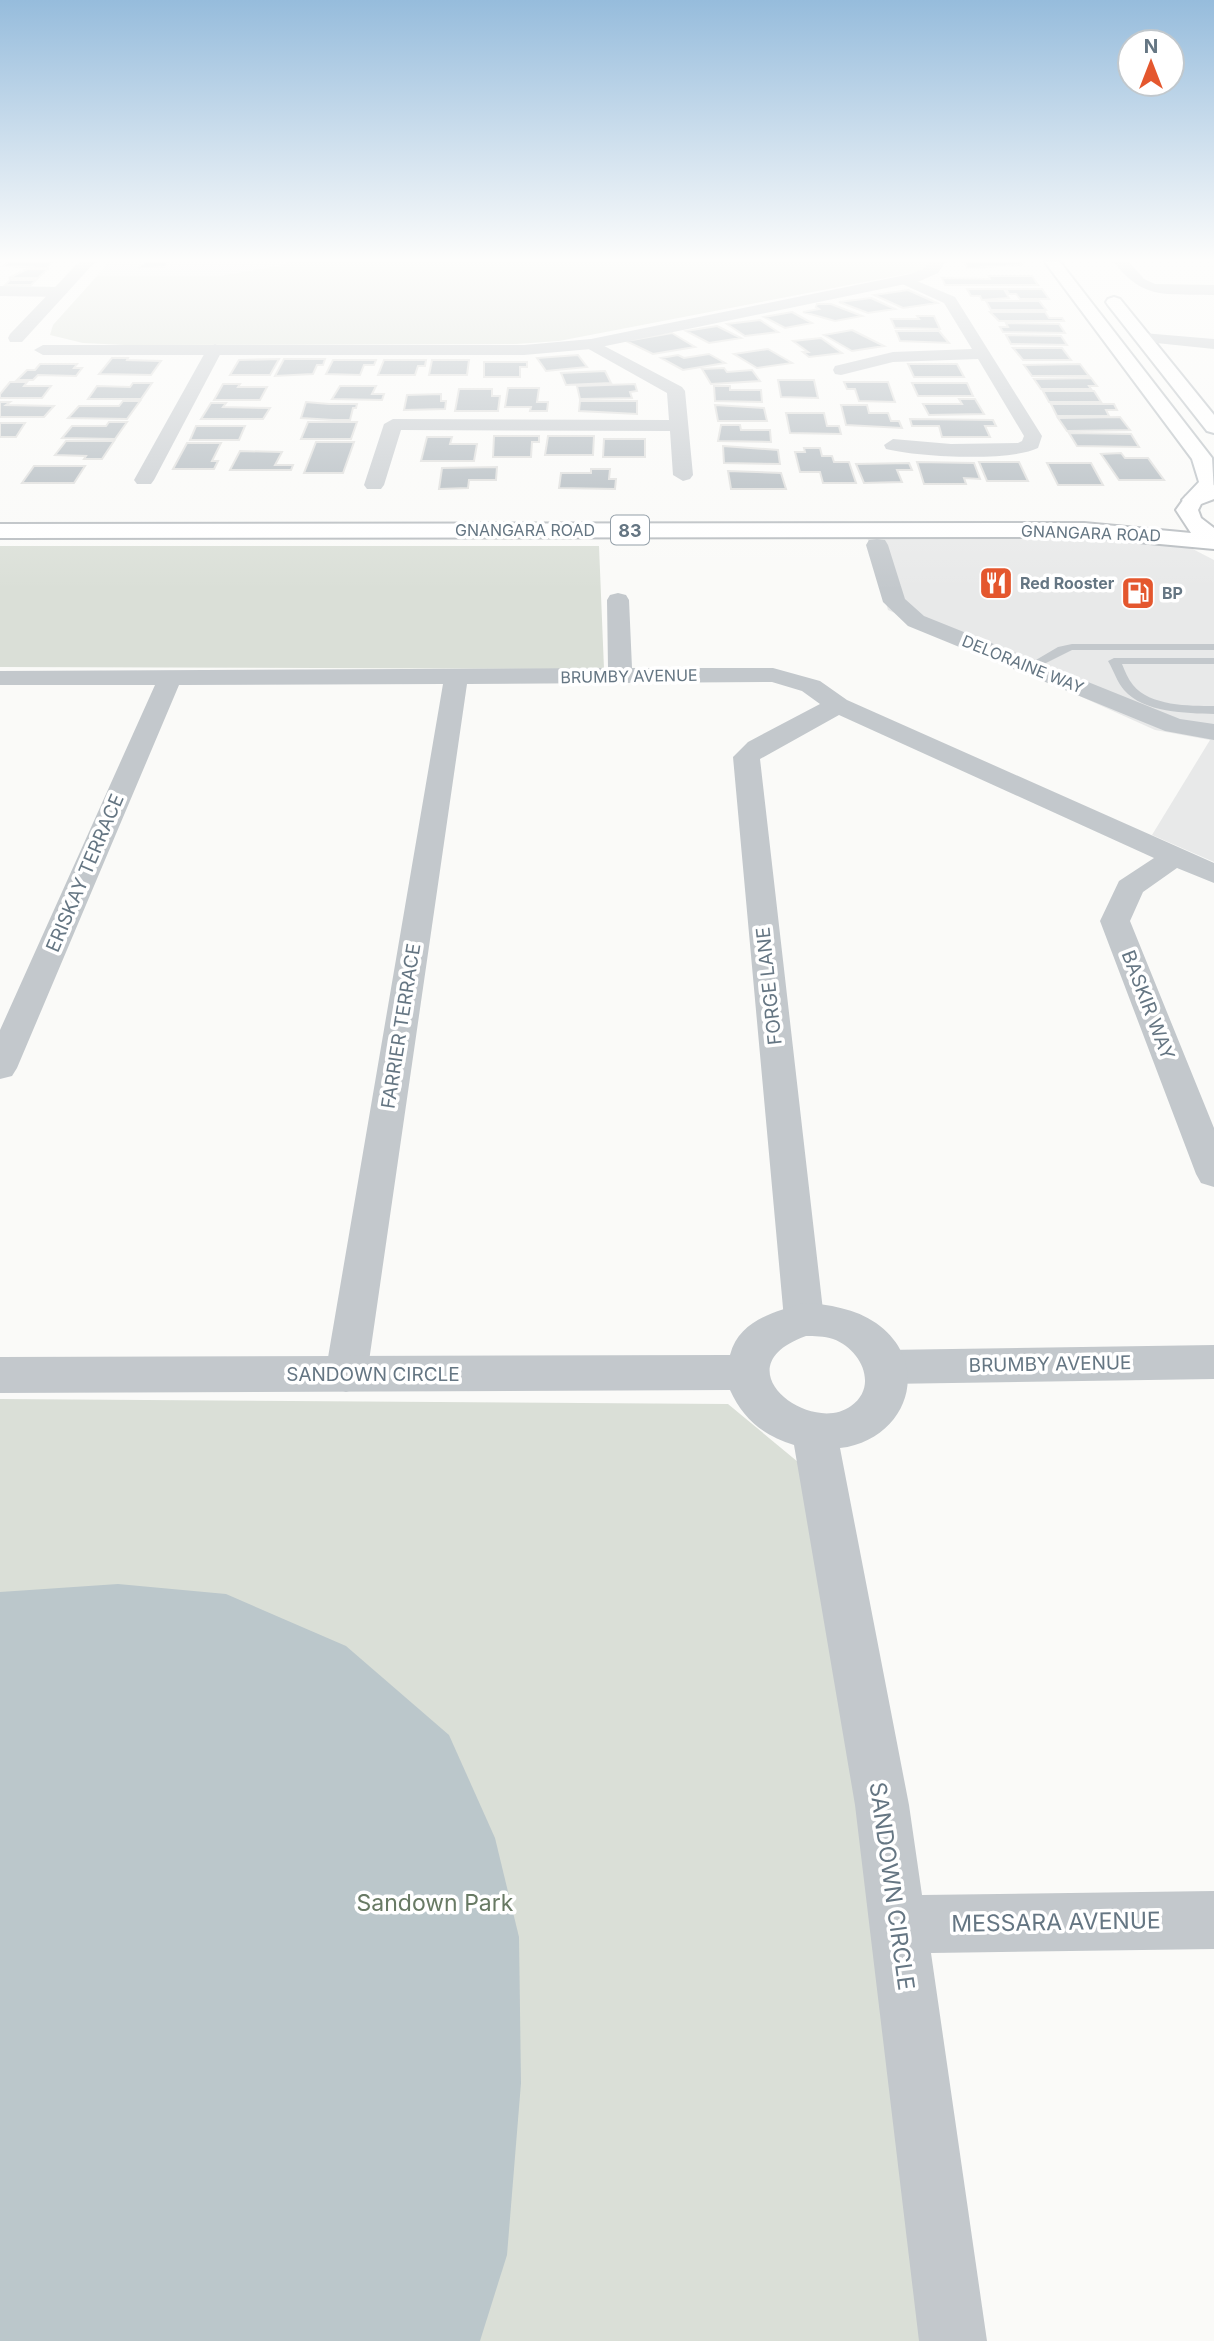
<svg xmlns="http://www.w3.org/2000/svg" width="1214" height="2341" viewBox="0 0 1214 2341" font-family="Inter,sans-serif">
  <rect width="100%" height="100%" fill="#fafaf8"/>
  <path fill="#e8e9e9" d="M109 262H285L283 265 219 276H97Z
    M865 530 1127 537 1185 545 1214 560V862L1152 835 1210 740 1155 730 888 610Z"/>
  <path fill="#dadfd7" d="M285 262H932L922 271 559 341 516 344 125 345 83 343 50 335 53 325 97 276H219L283 265Z
    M0 546H599L604 669 0 667Z
    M0 1399 728 1404 827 1486 921 2341H0Z"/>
  <path fill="#bbc7cb" d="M118 1584 226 1594 346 1646 449 1735 495 1838 519 1937 521 2083 507 2255 480 2341H0V1592Z"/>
  <path fill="#aab3b9" stroke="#dcdcda" stroke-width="2" d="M8 262H53L47 268 4 266Z
    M145 262H164L168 263 165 267 138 268Z
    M965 262H1020L1022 265 967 268Z
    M27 269H48L38 278H9Z
    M989 276H1032L1038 285H945L942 278 990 279Z
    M10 280H36L31 285H5Z
    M967 289H1004L1009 298 982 300 980 296H971Z
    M1006 289H1042L1049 299H1020L1016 294H1009Z
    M908 290 937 303 903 308 874 295Z
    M871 298 895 309 868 313 839 302Z
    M986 301H1039L1046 310H991Z
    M817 304H831L862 316 835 321 803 312 819 309 816 307Z
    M792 312 812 323 785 328 764 317Z
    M990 312H1045L1049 318H1062L1064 321H999Z
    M917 316H934L940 329 895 328 891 319H919Z
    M760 320 778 332 745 336 727 324Z
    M1006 323 1059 324 1065 333 1003 332 1000 327H1008Z
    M717 326 741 338 709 343 686 331Z
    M852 330 884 346 852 351 824 335Z
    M896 331H939L949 343 900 341Z
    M672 333 695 347 653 354 626 341Z
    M1006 335 1061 336 1067 345 1011 344Z
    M821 338 842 353 809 357 803 352H808L793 341Z
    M1013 348H1062L1071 360H1023Z
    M768 349 792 363 757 368 734 354Z
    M709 354 725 363 683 370 661 358 678 355 684 358Z
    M578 355 587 367 546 371 537 358Z
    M112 358H128L127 360 161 361 151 375 99 374Z
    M279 359 270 375H230L239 360Z
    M284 359H325L323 365H317L313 374 275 376Z
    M333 360H376L374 365H364L360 375 326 374Z
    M384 360H426L425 366H418L415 375H378Z
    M432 360H469L467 375H429Z
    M484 362H527V367H520V377H484Z
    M40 364H77L74 368H82L76 376 38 375 33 380H17L27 370H35Z
    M908 364H957L964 377H914Z
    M1080 364 1089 376H1032L1024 365Z
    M724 368 727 372 752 370 760 381 711 384 702 369Z
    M605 371 611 383 566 385 561 373Z
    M1091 378 1097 386H1089L1091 389H1041L1034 379Z
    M778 380H814L818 398 781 397Z
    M10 382H27L24 386H51L42 398H0V394Z
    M844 382H888L895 402 859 401 855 389H847Z
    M133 383H152L141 399H88L97 386 130 387Z
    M912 383H967L973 396H918Z
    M223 384H240L238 387H267L260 400H214Z
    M635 384 637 391 630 392 632 398 580 399 577 386Z
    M340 386H376L372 394H384L382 400 332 399Z
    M714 386H730V390H761L762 402 715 401Z
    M508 388H539L537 402H548L547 411H530L531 407H505Z
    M459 389H492V396H500L498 411H455Z
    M1043 391H1094L1101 402H1049Z
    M441 394V401H446L445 409 404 410 407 395Z
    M959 399H975L984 414 929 415 923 404H962Z
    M123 401H140L127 419 68 418 79 406H119Z
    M580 401H637V414L579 411Z
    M0 402H10L6 405 54 406 44 417H0Z
    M306 402 329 404H357L356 408H353L350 420H333L301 418Z
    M211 403H226L223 407 270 408 263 419H201Z
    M1051 404H1114L1117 410H1106L1109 416H1057Z
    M715 405 764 408 767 421H718Z
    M841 405H867L869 413H888L891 421H899L902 428 846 425Z
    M786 413H824L827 426H839L841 434 790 433Z
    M1120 417 1130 430 1067 431 1058 418Z
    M910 419 993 420 996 426H985L990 437H942L939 426H912Z
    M109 422H127L115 439 62 438 72 426H106Z
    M308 422H357L351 439H301Z
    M0 423H25L16 437H0Z
    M721 425H740L741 430H770L771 442 718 441Z
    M196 426H245L239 440H190Z
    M1069 433 1131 434 1139 447 1077 446Z
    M494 436H539V442H532L531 457H493Z
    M548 436H594L593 455H545Z
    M427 437H452L450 444H477L474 461H421Z
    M604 439H645V457H603Z
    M66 441H114L102 459H84L86 456 55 455Z
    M316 442H354L343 473H304Z
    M187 443H221L212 461H218L214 469H173Z
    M723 446 778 450 780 464 724 463Z
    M804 448H820L822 456H832L834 462H849L856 483H823L820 472H800L795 452H805Z
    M240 451 282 452 275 465H293L291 470H230Z
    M1121 453 1125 458H1148L1164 480H1119L1101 454Z
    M917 462 974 463 980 479 964 478 966 484H924Z
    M979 462H1019L1028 481H987Z
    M909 463 912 470H897L902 482 864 483 856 464Z
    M1047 463H1091L1103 485H1058Z
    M34 466H85L74 483H22Z
    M497 467 496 480H469L468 488 439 489 442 468Z
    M591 469H610L609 479H616L615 489 559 488 561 473H591Z
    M728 471 781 473 786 489H731Z"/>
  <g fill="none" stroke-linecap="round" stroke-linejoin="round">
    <g stroke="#b3babf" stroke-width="4">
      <path id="secondary" d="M1045 262H1060L1212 458 1214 492C1206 502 1198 508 1186 504L1182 500 1199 482 1192 459Z
        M1114 297 1120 299 1214 415V433L1207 431 1108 305 1106 302 1108 299Z"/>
    </g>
    <g stroke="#b5babe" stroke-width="4">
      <path id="primary" d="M1214 485V499L1201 504 1198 510 1201 518 1214 528V549L1084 537 0 538V524L1084 523 1191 533 1176 510 1186 496Z"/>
    </g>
    <path fill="#c3c8cc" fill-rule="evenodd" d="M1072 644H1214V650H1072L1034 669 1024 667 1058 647Z
      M1114 658H1214V664H1122C1125 671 1128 679 1133 685 1150 706 1189 706 1214 706V714C1186 713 1144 713 1124 690 1117 682 1114 671 1108 661Z"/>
    <path fill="#c3c8cc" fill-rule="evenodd" d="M1114 262H1129L1144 279 1155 284 1214 285V295C1169 293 1144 302 1114 262Z
      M905 276 955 297 1042 436 1038 448C1010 462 918 457 886 449L884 445 893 439 951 444 1018 443 1022 441 1024 436 978 359 893 362 841 375 835 374 833 370 835 366 893 352 972 349 944 303 900 283 898 280Z
      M0 286 60 287 68 292 60 297 0 296Z
      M1143 333 1214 339V349L1137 341 1135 338 1137 335Z
      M591 339 682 387 685 391 693 475 690 479 683 481 673 475 670 431 401 430 384 485 381 489H367L364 485 384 424 393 419 669 420 667 393 585 347 583 344 585 341Z
      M215 344 223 349 154 480 151 484H137L134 480 207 349Z
      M877 539 885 540 888 545 905 599 924 616 1180 719 1214 724V740L1165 731 908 626 883 602 866 545 869 540Z
      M618 593 626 595 629 600 632 668H773L820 681 847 700 1214 863V883L1177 868 1143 892 1130 921 1214 1128V1187L1201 1183 1196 1174 1100 921 1119 881 1154 858 839 715 760 759 824 1319 818 1330 804 1335 790 1330 784 1319 733 757 748 742 820 704 802 691 772 682 467 684 367 1375 361 1387 346 1392 331 1387 325 1375 443 684 179 685 17 1068 12 1076 0 1079V1030L155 685H0V671L608 668 607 600 610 595Z
      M1214 1345V1379L886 1384 871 1379 865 1367 871 1355 886 1350Z"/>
    <path fill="#c3c8cc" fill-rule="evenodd" d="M79 262H95L22 342H10L8 338 10 334Z
      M930 262H945L938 273 920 281 591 349 524 355H43L34 350 43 345H524L591 339 910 274 923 269Z
      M804 1303C828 1304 856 1309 876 1323 934 1364 907 1440 840 1448L909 1805 922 1895 1214 1891V1949L931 1953 987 2341H919L855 1805 794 1445C764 1436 743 1419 730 1390L0 1393V1357L730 1355C739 1320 774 1312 804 1303ZM806 1336C814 1336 824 1336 833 1339 861 1349 879 1386 851 1406 810 1436 719 1367 806 1336Z"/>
    <use href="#secondary" fill="#fff" fill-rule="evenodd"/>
    <use href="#primary" fill="#fff" fill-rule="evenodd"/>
  </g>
  <linearGradient id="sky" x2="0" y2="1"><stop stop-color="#96bcdc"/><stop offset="0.44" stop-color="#fdfdfc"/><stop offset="1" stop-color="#fdfdfc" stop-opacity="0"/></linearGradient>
  <rect width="1214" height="590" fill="url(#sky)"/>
  <defs>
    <g id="restaurant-square" transform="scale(1.75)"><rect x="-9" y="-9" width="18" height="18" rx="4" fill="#e4572e" stroke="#fff"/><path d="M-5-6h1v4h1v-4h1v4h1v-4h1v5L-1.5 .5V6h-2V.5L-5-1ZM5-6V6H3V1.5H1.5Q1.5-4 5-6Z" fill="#fff"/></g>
    <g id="fuel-square" transform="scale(1.75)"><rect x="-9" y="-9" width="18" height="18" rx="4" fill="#e4572e" stroke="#fff"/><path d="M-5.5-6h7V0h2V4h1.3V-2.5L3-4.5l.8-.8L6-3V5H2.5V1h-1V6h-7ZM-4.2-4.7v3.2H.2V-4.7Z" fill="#fff"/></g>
  </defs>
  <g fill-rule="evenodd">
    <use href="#restaurant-square" x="996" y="583"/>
    <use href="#fuel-square" x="1138" y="593"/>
  </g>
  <g text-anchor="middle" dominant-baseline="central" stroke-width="7" stroke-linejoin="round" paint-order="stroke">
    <g font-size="16" fill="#657683" stroke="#fff">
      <text x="525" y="530">GNANGARA ROAD</text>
      <text transform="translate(1091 533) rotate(2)">GNANGARA ROAD</text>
      <text transform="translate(1023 664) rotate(22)">DELORAINE WAY</text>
      <text transform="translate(629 676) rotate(-1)">BRUMBY AVENUE</text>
    </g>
    <g font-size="16" font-weight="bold" fill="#657683" stroke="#fff" text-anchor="start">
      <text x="1020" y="583">Red Rooster</text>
      <text x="1162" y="593">BP</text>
    </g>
    <rect fill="#fff" stroke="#939fa8" stroke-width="2" x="611" y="515.5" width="38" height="29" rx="5"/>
    <g font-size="18" font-weight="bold" fill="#657683">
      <text x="630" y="530">83</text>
    </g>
    <g font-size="19" fill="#657683" stroke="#fff">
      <text transform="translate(85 873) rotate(-67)">ERISKAY TERRACE</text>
      <text transform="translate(769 986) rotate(-96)">FORGE LANE</text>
      <text transform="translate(1148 1005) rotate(69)">BASKIR WAY</text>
      <text transform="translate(401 1026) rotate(-81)">FARRIER TERRACE</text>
      <text transform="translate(1050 1364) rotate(-1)">BRUMBY AVENUE</text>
      <text x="373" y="1374">SANDOWN CIRCLE</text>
    </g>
    <g font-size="23" fill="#657683" stroke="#fff">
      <text transform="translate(892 1886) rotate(82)">SANDOWN CIRCLE</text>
      <text transform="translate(1056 1922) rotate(-1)">MESSARA AVENUE</text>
    </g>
    <g font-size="23" fill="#687a64" stroke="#fff">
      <text x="435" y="1903">Sandown Park</text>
    </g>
  </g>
  <g transform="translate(1151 63)"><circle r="33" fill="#ffffff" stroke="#c1c8cd" stroke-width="2"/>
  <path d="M0-5L12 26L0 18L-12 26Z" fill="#e4572e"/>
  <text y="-10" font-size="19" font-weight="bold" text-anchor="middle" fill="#657683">N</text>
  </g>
</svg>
